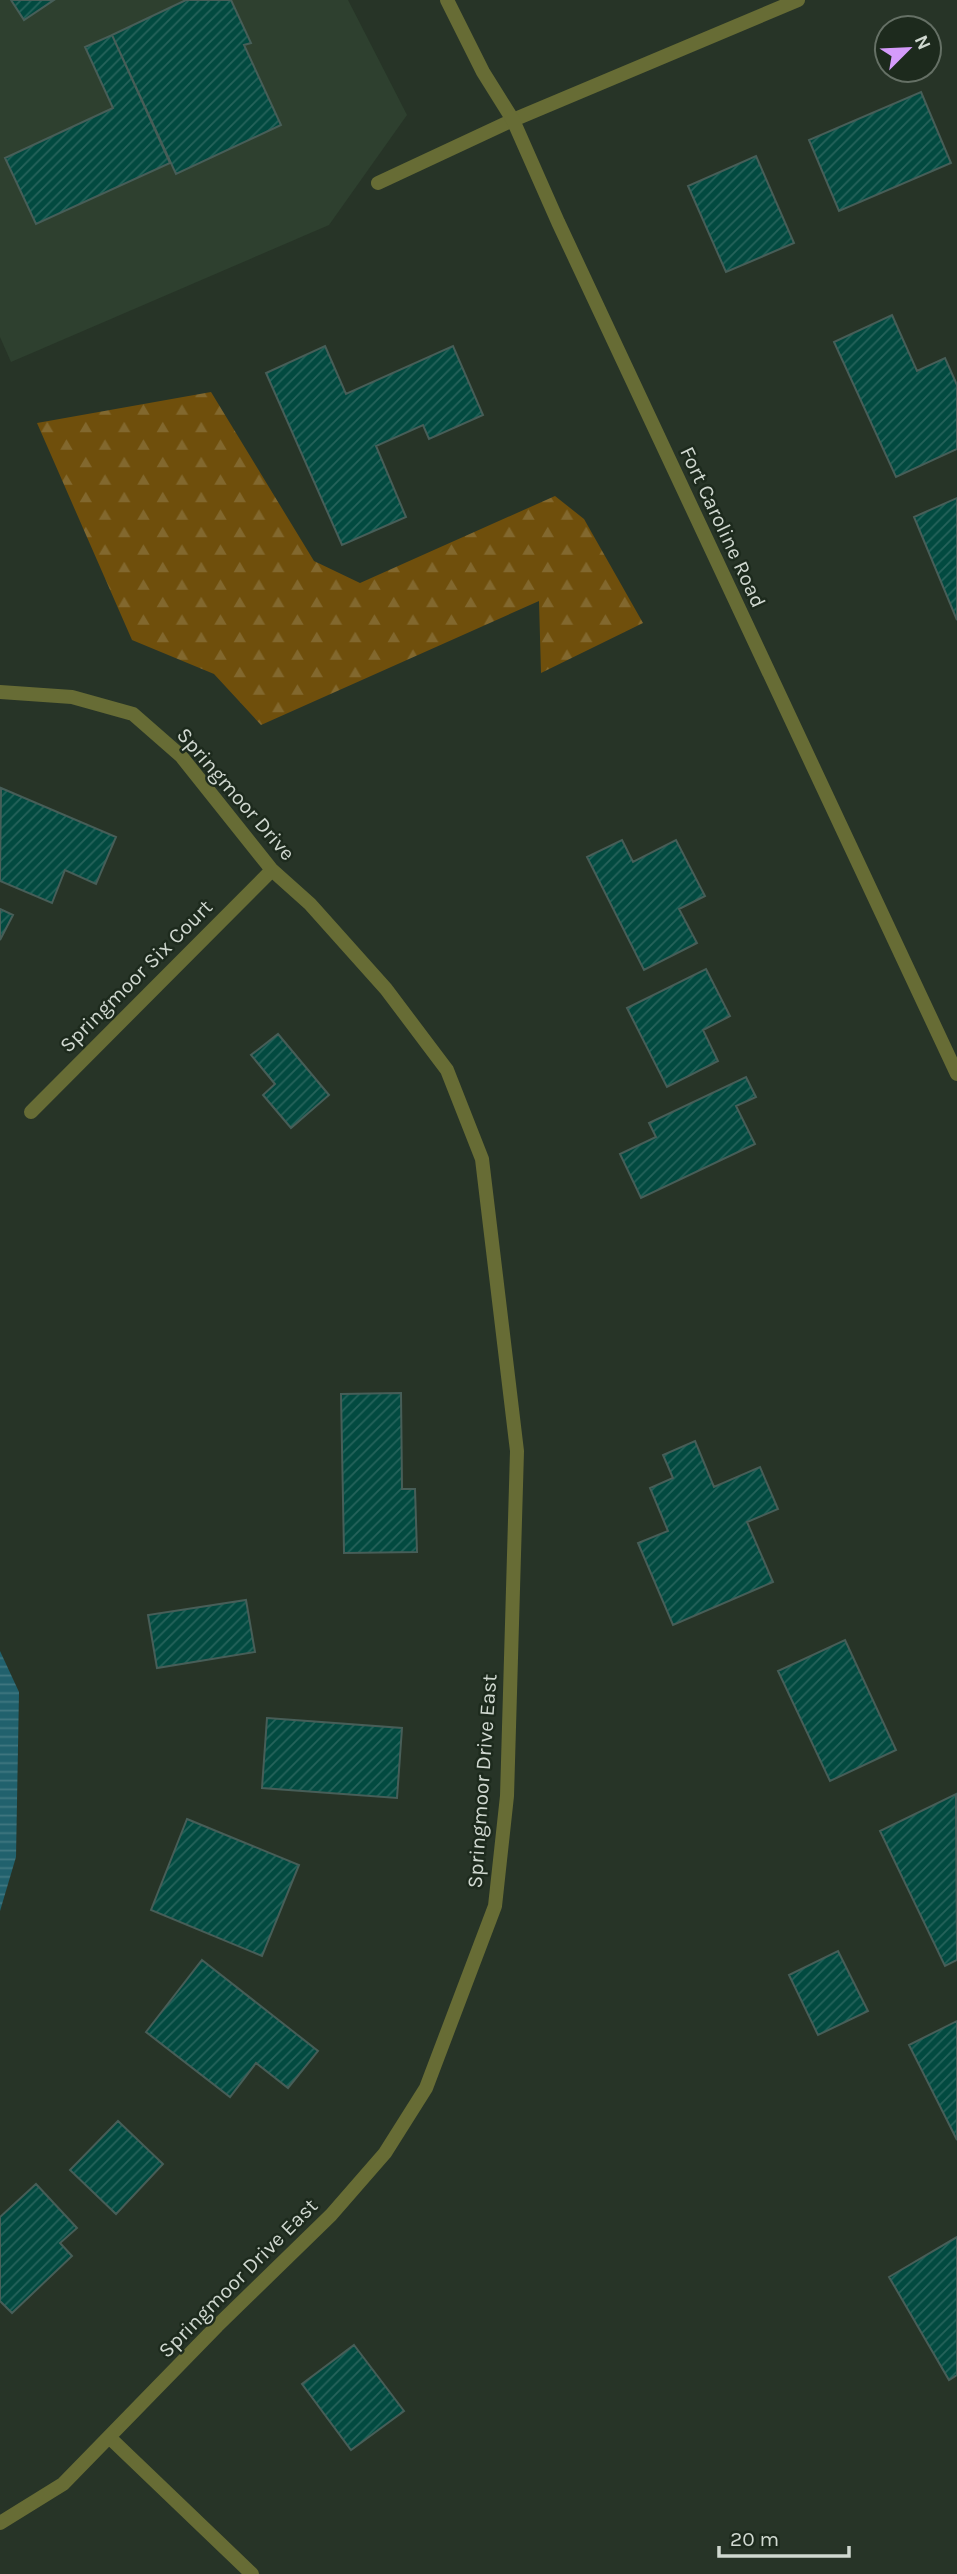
<svg xmlns="http://www.w3.org/2000/svg" width="957" height="2574" viewBox="0 0 957 2574" font-family="Karla,sans-serif">
  <defs>
    <pattern id="forest-firs" width="22" height="20" patternUnits="userSpaceOnUse" patternTransform="scale(1.75)"><rect width="22" height="20" fill="#6f4f0c"/><path d="M5 1l3.5 6h-7zM16 11l3.5 6h-7z" fill="#82682e"/></pattern>
    <pattern id="water-rules" width="6" height="5" patternUnits="userSpaceOnUse" patternTransform="scale(1.75)"><rect width="6" height="5" fill="#21616d"/><path d="M0 2.5h6" fill="none" stroke="#407781"/></pattern>
    <pattern id="building-hatch" width="6" height="6" patternUnits="userSpaceOnUse" patternTransform="scale(1.75)"><rect width="6" height="6" fill="#024a40"/><path d="M-1 1l2-2M0 6l6-6M5 7l2-2" fill="none" stroke="#26635b"/></pattern>
  </defs>
  <rect width="100%" height="100%" fill="#273427"/>
  <path fill="#2e402f" d="M0 0H348L407 115 329 225 11 362 0 337Z"/>
  <path fill="url(#forest-firs)" d="M211 392 314 561 360 583 555 496 584 519 643 623 541 673 539 601 261 725 214 674 132 640 37 423Z"/>
  <path fill="url(#water-rules)" d="M0 1651 19 1692 16 1857 0 1911Z"/>
  <path fill="url(#building-hatch)" stroke="#475e58" stroke-width="2" d="M11 0H54L24 20Z
    M186 0H231L251 43 244 45 281 125 176 174 112 35Z
    M112 35 170 163 36 224 5 158 113 108 85 47Z
    M921 92 951 163 839 211 809 140Z
    M756 156 794 243 726 272 688 186Z
    M892 315 917 371 945 358 957 385V449L896 477 834 342Z
    M325 346 346 394 453 346 483 415 429 439 423 425 376 446 406 517 342 545 266 373Z
    M957 498V620L914 517Z
    M1 788 116 837 96 884 65 870 52 903 0 881Z
    M622 840 633 862 676 840 705 896 679 909 697 943 644 970 587 857Z
    M0 909 13 915 0 940Z
    M706 969 730 1016 703 1030 718 1061 667 1087 627 1008Z
    M278 1034 329 1095 291 1128 263 1095 275 1084 251 1055Z
    M746 1077 756 1097 736 1106 755 1144 641 1198 620 1154 656 1137 649 1123Z
    M401 1393 402 1489H415L417 1552 344 1553 341 1394Z
    M695 1441 714 1487 760 1467 778 1509 747 1522 773 1582 673 1625 638 1543 668 1531 650 1488 673 1478 663 1455Z
    M246 1600 255 1652 157 1668 148 1615Z
    M845 1640 896 1750 830 1781 778 1671Z
    M267 1718 402 1728 397 1798 262 1788Z
    M956 1794 957 1960 945 1966 880 1831Z
    M187 1819 299 1865 262 1956 151 1910Z
    M838 1951 868 2011 818 2035 789 1975Z
    M202 1960 318 2051 288 2088 256 2063 230 2097 146 2032Z
    M957 2021V2140L909 2045Z
    M118 2121 163 2164 116 2214 70 2170Z
    M36 2184 77 2228 60 2243 72 2256 12 2313 0 2301V2217Z
    M957 2237V2375L949 2380 889 2277Z
    M354 2345 404 2411 351 2450 302 2384Z"/>
  <g fill="none" stroke-linecap="round" stroke-linejoin="round">
    <path stroke="#676c35" stroke-width="14" d="M378 183 513 120"/>
    <path stroke="#676c35" stroke-width="14" d="M513 120 798 0
      M0 692 72 697 133 714 181 756 272 870 310 904 386 989 447 1070 482 1159 517 1451 507 1796 495 1906 426 2088 385 2153 331 2215 217 2326 63 2484 0 2523
      M31 1112 272 870
      M109 2437 252 2574"/>
    <path stroke="#676c35" stroke-width="14" d="M447 0 483 72 513 120 558 222 957 1074"/>
  </g>
  <g text-anchor="middle" dominant-baseline="central" stroke-width="5" stroke-linejoin="round" paint-order="stroke">
    <g font-size="21" fill="#d0d8d0" stroke="#1d2a1d">
      <text transform="translate(723 527) rotate(65)">Fort Caroline Road</text>
      <text transform="translate(236 794) rotate(49)">Springmoor Drive</text>
      <text transform="translate(136 976) rotate(-45)">Springmoor Six Court</text>
      <text transform="translate(482 1781) rotate(-86)">Springmoor Drive East</text>
      <text transform="translate(238 2278) rotate(-45)">Springmoor Drive East</text>
    </g>
  </g>
  <g transform="translate(908 49) rotate(66)"><circle r="33" fill="#1d2a1d" stroke="#657065" stroke-width="2"/>
  <path d="M0-5L12 26L0 18L-12 26Z" fill="#d59bfb"/>
  <text y="-10" font-size="19" font-weight="bold" text-anchor="middle" fill="#d0d8d0">N</text>
  </g>
  <path d="M719 2546v10h130v-10" fill="none" stroke="#d0d8d0" stroke-width="3.5"/>
  <text x="730" y="2546" font-size="21" fill="#d0d8d0" stroke="#1d2a1d" stroke-width="5" paint-order="stroke">20 m</text>
</svg>
